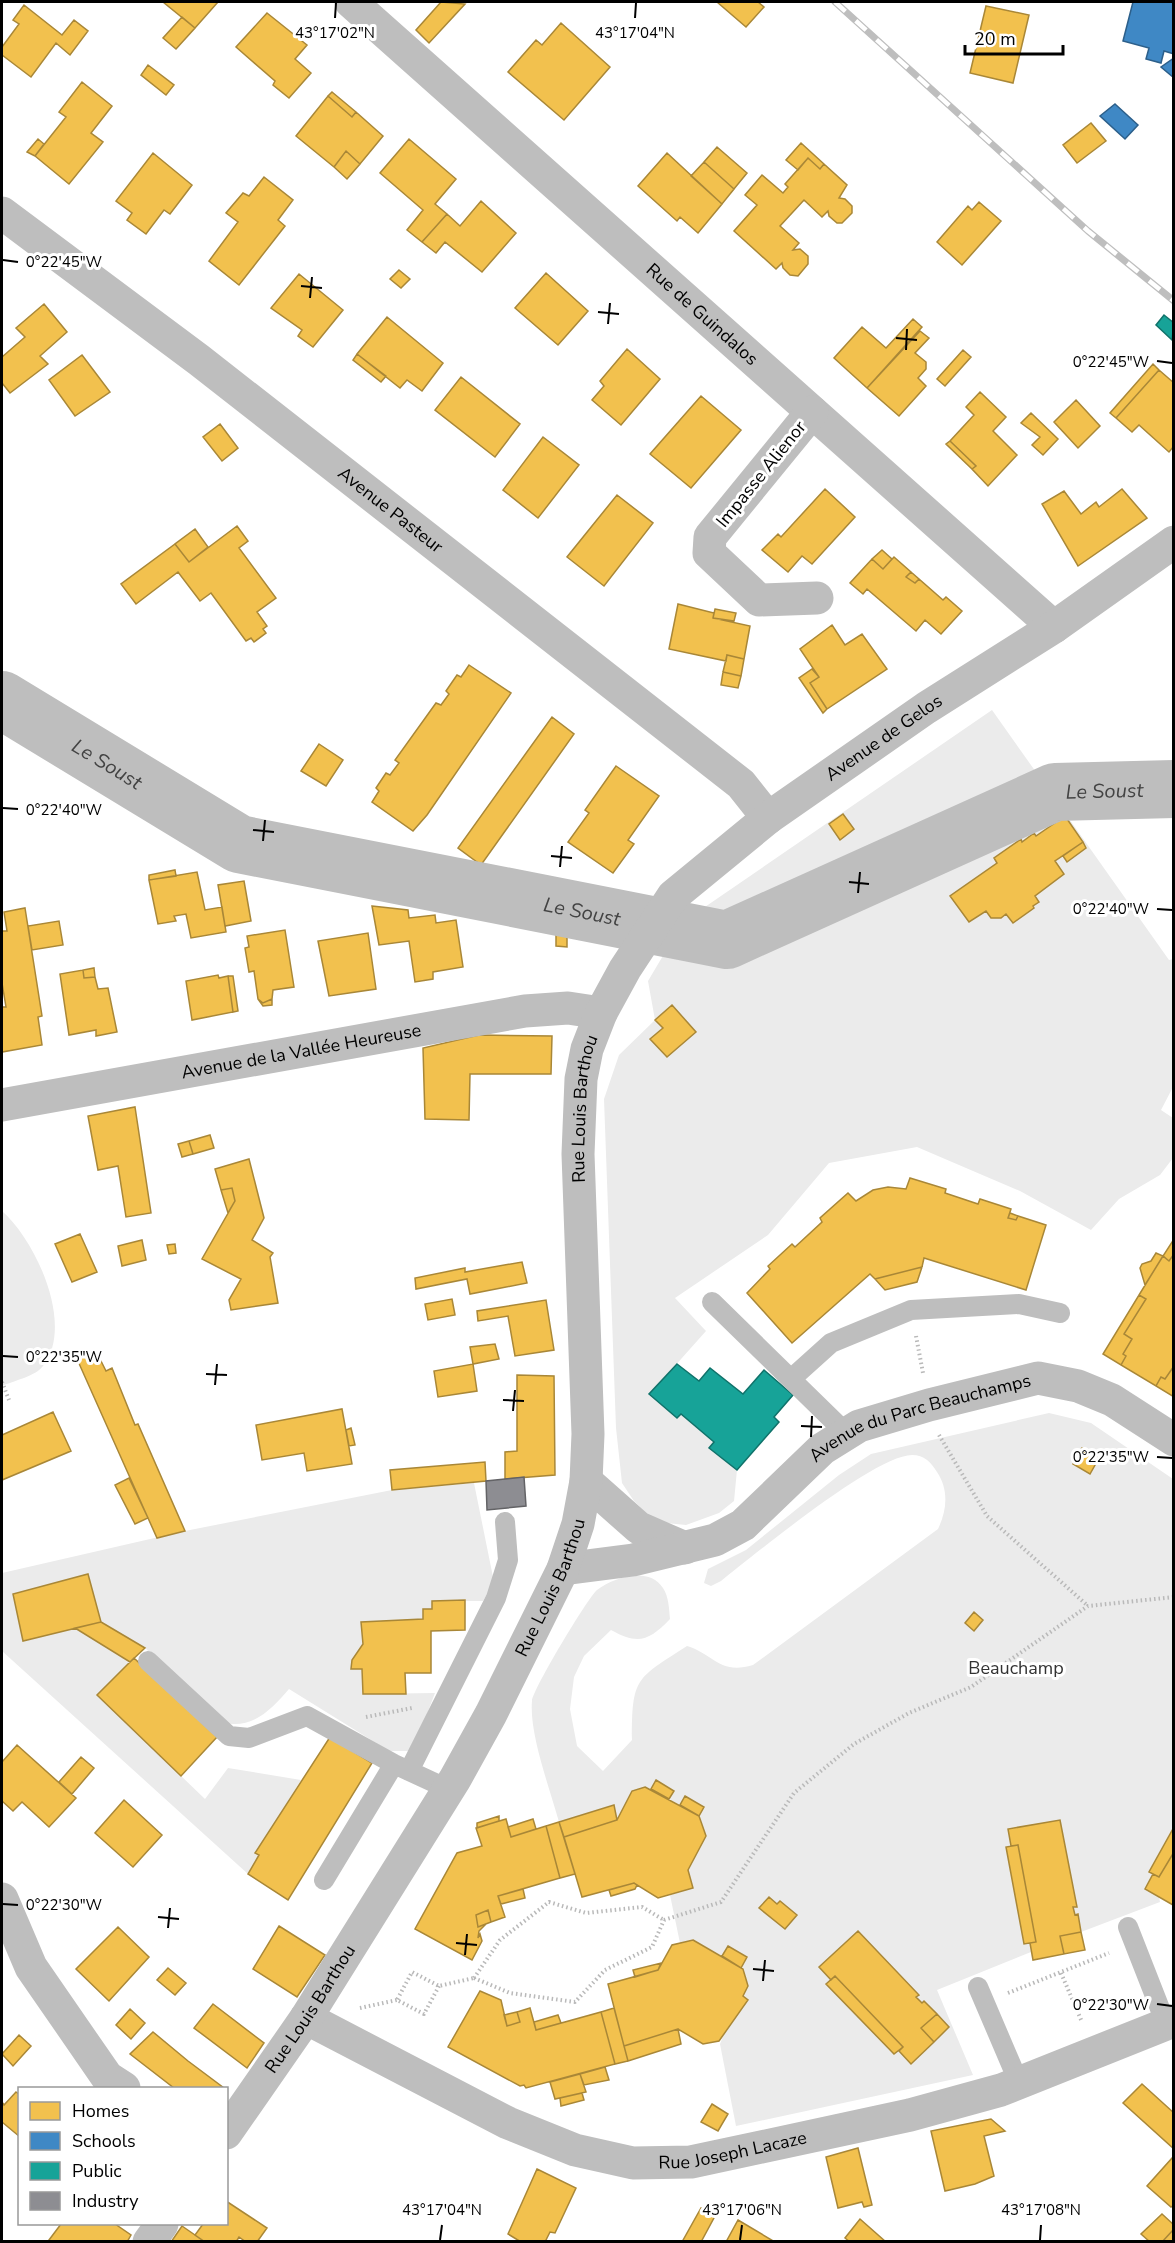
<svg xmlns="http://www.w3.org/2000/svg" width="1175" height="2243" viewBox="0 0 1175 2243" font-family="'Nunito Sans',sans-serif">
  <rect width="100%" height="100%" fill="#fff"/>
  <path fill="#ebebeb" d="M992 710 1169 960 1173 959V1087L1161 1110 1173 1118V1158L1160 1175 1119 1199 1091 1230 1020 1191 917 1147 829 1163 768 1235 675 1298 706 1331 649 1395 676 1418 681 1414 714 1442 710 1448 737 1470 734 1501 719 1513 686 1525 656 1522 634 1501 622 1483 616 1428 604 1099 619 1055 655 1020 648 981 683 922Z
    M2 1211C36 1241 75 1325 43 1366 36 1376 13 1381 2 1386Z
    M1049 1413 1091 1423 1173 1479V1827L1149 1871 1153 1874 1145 1889 1159 1897 1160 1902 1081 1932 1078 1915H1075L1073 1907 1077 1906 1060 1820 1009 1829 1011 1846 1006 1848 1024 1944 1030 1943 1031 1952 937 1990 973 2075 736 2126 720 2044 728 2024H731L748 2000 743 1996 748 1986 744 1969 728 1946 722 1956 693 1940 680 1943 670 1895 693 1888 688 1870 706 1836 699 1816 704 1807 685 1797 680 1805 669 1799 674 1791 656 1781 651 1789 645 1787 632 1791 617 1820 614 1805 559 1822C550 1789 529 1734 532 1701 533 1689 587 1599 597 1590 614 1577 649 1566 663 1588 669 1597 669 1609 670 1619 649 1641 638 1645 611 1630L584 1656 574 1677 570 1709 577 1746 603 1771 632 1740C632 1677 636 1679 687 1646 714 1654 719 1675 753 1665L938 1529C947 1510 949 1490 937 1472 931 1462 924 1455 912 1455 875 1455 754 1555 721 1581L711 1586 704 1583 708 1569 746 1550 839 1475 871 1454Z
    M474 1483 494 1582 483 1601H432V1609L423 1619 362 1622 363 1644 352 1660 351 1669H362L363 1694 435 1693 417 1740 411 1751H389L289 1689C272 1709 253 1729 224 1723L145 1648 101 1622 13 1594 24 1641 75 1628 130 1662 97 1695 205 1799 228 1768 301 1780 256 1853 259 1855 248 1874 2 1651V1573L185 1531 392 1490Z"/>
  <path fill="#f2c14e" stroke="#a98737" stroke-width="1.5" d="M163 2H218L195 28Z
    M441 2 465 4 429 43 416 30Z
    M717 2H758L764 7 746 27Z
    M24 5 62 35 74 20 88 31 70 55 56 43 31 77 2 55V47L19 24 13 20Z
    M986 6 1029 15 1013 83 970 73Z
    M267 13 307 45 295 59 311 73 289 98 273 85 275 81 236 47Z
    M182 17 195 28 176 49 163 38Z
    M561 23 610 67 564 120 508 72 536 40 542 45Z
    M148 65 174 85 166 95 141 75Z
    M82 82 112 106 91 133 103 142 69 184 35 156 66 117 59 112Z
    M332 92 356 112 352 117 328 96Z
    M328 96 352 117 356 112 383 136 360 164 346 151 334 167 296 136Z
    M1091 123 1106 141 1077 163 1063 145Z
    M38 139 44 144 35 156 27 152Z
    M409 139 456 179 435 204 447 214 422 242 407 230 423 210 380 173Z
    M801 143 824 164 820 169 808 158 798 170 786 160Z
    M717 147 747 173 734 189 704 162Z
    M346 151 360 164 347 179 334 167Z
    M153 153 192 185 170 214 164 210 146 234 127 220 132 213 116 201Z
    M667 153 722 204 698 233 680 217 677 221 638 186Z
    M808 158 820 169 824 164 847 185 839 198 845 199 852 206V213L842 223H837L829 216 828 211 822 217 804 200 780 226 799 243 793 250 800 249 808 256V264L798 276 790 275 783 268 782 263 776 269 734 231 757 205 745 195 762 175 783 193 788 187 785 184Z
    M704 162 734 189 722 204 691 176Z
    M264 177 293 200 278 220 285 226 239 285 209 261 238 222 226 213 243 193 249 196Z
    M481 201 516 233 482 272 445 242 436 253 422 242 447 214 460 226Z
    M979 202 1001 221 962 265 937 242 968 206 972 210Z
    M399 270 410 279 401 288 390 279Z
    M546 273 588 311 558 345 515 308Z
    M299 274 343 310 313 347 298 336 302 330 271 308Z
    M44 304 67 332 40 356 48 364 10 393 2 383V357L25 337 16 328Z
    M387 317 443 363 422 391 407 380 400 388 357 354Z
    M913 319 922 327 867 388 834 358 862 327 886 348Z
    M920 331 929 338 915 353 926 362V369L918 378 926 386 899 416 867 388Z
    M627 349 660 379 621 425 592 400 604 386 600 381Z
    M963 350 971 357 945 386 937 379Z
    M357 354 386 376 381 382 353 360Z
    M82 355 110 392 75 416 49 380Z
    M1153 364 1159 370 1116 418 1110 413Z
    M1159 370 1174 383V446L1169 452 1139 425 1132 432 1116 418Z
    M461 377 520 424 495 457 435 410Z
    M980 392 1006 417 993 431 1017 455 988 486 972 469 976 466 950 441 974 415 966 407Z
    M701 396 741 430 691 488 650 454Z
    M1076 400 1100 426 1078 448 1054 422Z
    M1031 413 1058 439 1043 455 1032 445 1040 437 1021 423Z
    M220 424 238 448 222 461 203 437Z
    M543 437 579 465 538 518 503 490Z
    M950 441 976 466 972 469 946 444Z
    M825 489 855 517 812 564 802 556 788 572 762 550 778 534 781 537Z
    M1122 489 1147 518 1078 566 1042 504 1064 491 1081 514 1096 502 1099 507Z
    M617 495 653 523 604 586 567 557Z
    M237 526 248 541 239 548 276 598 257 612 267 626 263 629 266 633 254 642 251 638 246 641 211 593 200 601 178 572 136 604 121 584 175 544 189 562Z
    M195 529 208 547 189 562 175 544Z
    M882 550 892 559 883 569 872 559Z
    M894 557 911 572 906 577 915 583 919 579 943 600 946 597 962 611 941 634 925 620 916 631 867 589 863 594 850 583 872 559 883 569Z
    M911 572 919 579 915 583 906 577Z
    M678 604 714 613 713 618 750 626 744 659 727 655 726 661 669 649Z
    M715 609 736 613 734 621 713 618Z
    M832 625 845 645 862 634 887 669 827 709 810 683 819 677 800 649Z
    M727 655 744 659 741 676 723 672Z
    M469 665 511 693 427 815 413 831 372 802 379 791 376 788 386 773 390 775 399 763 395 760 436 703 441 705 449 694 446 691 457 675 461 677Z
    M812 669 819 677 810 683 827 709 823 713 799 678Z
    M723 672 741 676 738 688 721 685Z
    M552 717 574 734 481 865 458 848Z
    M319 744 343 760 326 786 301 771Z
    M616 766 659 796 628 840 634 844 613 873 568 842 589 813 585 810Z
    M843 814 854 829 840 840 829 824Z
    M1065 816 1083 842 1055 861 1064 874 1035 896 1039 902 1033 906 1034 908 1013 923 1006 914 1001 918H991L986 911 969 922 950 896 997 863 994 858 1021 839 1022 842 1034 833 1036 836Z
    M1083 842 1086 848 1067 862 1063 856Z
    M175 870 176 876 149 880V875Z
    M197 872 205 910 222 907 226 932 191 938 186 914 174 916 176 921 158 924 149 880Z
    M244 881 251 921 225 926 218 885Z
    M372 906 408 910 409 918 435 915 436 923 456 920 463 967 433 972V979L415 982 409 941 379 945Z
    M25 908 42 1016 38 1017 42 1045 2 1052V1007H6L2 983V931H7L4 912Z
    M59 921 63 945 32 950 28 926Z
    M285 930 294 987 273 990 272 999 263 1003 258 999 254 971 249 972 245 948 249 947 247 936Z
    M368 933 376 989 329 996 318 941Z
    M556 934 567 936V947L556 946Z
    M94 968 95 977 84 978 83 970Z
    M83 970 84 978 95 977 98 989 108 988 117 1032 96 1036V1030L69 1035 60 974Z
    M218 975 219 978 228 976 233 1012 192 1020 186 981Z
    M228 976H233L238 1011 233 1012Z
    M258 999 263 1003 272 999V1005L263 1006Z
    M672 1005 696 1032 667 1057 650 1039 663 1028 655 1020Z
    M479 1035 552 1036 551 1074H470L469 1120 425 1119 423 1048Z
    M135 1107 151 1213 126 1217 118 1166 98 1170 88 1116Z
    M210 1135 214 1148 193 1154 189 1141Z
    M189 1141 193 1154 182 1157 178 1144Z
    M249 1159 264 1218 252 1240 273 1253 270 1257 278 1303 231 1310 229 1300 241 1279 202 1259 235 1201 232 1188 221 1190 215 1169Z
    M910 1178 946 1189 945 1193 978 1204 980 1199 1011 1209 1008 1218 1016 1220 1018 1216 1046 1225 1026 1290 924 1258 922 1267 875 1279 870 1274 792 1343 747 1293 770 1269 768 1266 792 1244 795 1247 822 1222 820 1218 848 1193 856 1201 873 1190 888 1187 906 1189Z
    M232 1188 235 1201 228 1213 221 1190Z
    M1010 1213 1018 1216 1016 1220 1008 1218Z
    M80 1234 97 1272 72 1282 55 1244Z
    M1174 1239V1254L1169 1261 1163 1256Z
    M142 1240 146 1260 122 1266 118 1246Z
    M175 1244 176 1253 169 1254 167 1245Z
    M1156 1253 1163 1256 1145 1285 1140 1268 1142 1264 1151 1261Z
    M1174 1254V1366L1165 1379 1161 1377 1156 1386 1121 1365 1126 1356 1123 1354 1132 1339 1124 1334 1146 1299 1139 1295 1163 1256 1169 1261Z
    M522 1262 527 1283 470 1294 467 1279 416 1289 415 1278 465 1268V1272Z
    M922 1267 917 1282 885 1290 875 1279Z
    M1139 1295 1146 1299 1124 1334 1132 1339 1123 1354 1126 1356 1121 1365 1103 1354Z
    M452 1299 455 1315 428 1320 425 1304Z
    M546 1300 554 1350 515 1356 508 1316 478 1321 477 1311Z
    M495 1344 499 1359 473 1364 470 1347Z
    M96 1351 106 1371 112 1368 135 1425 138 1424 185 1531 157 1538 148 1518 77 1359Z
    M473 1364 477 1391 438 1397 434 1371Z
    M1174 1366V1397L1156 1386 1161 1377 1165 1379Z
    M517 1375 554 1376 555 1475 505 1479V1452L517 1451Z
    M342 1409 352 1464 307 1471 304 1453 262 1460 256 1425Z
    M53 1412 71 1451 2 1480V1435Z
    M351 1428 355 1445 349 1446 346 1430Z
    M1082 1448 1099 1458 1090 1474 1073 1464Z
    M485 1462 486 1481 392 1490 390 1470Z
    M129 1478 148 1518 135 1524 115 1485Z
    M88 1574 101 1622 23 1641 13 1594Z
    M465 1600V1630L431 1631V1673H405L406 1694H363L362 1669H351L352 1660 363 1644 361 1622 423 1619V1609H432V1601Z
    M974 1612 983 1620 974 1631 965 1623Z
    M101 1622 145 1648 130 1662 75 1628Z
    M134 1658 217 1737 181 1776 97 1695Z
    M330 1737 372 1763 288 1900 248 1874 259 1855 255 1853Z
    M17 1745 76 1798 49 1827 22 1802 13 1811 2 1801V1762Z
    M81 1757 94 1768 72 1794 59 1782Z
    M656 1780 674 1791 669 1799 651 1789Z
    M645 1787 699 1816 706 1836 688 1870 693 1888 658 1898 634 1883 582 1897 564 1837 617 1820 632 1791Z
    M685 1796 704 1807 699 1816 680 1805Z
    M124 1800 162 1835 133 1867 95 1833Z
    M614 1805 617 1820 564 1837 559 1822Z
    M499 1816V1821L477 1828V1823Z
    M506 1819 511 1837 546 1826 560 1878 498 1896 505 1917 491 1922 488 1910 476 1915 478 1927 486 1924 479 1931 478 1938 480 1934 482 1941 472 1960 415 1929 457 1853 482 1846 476 1828Z
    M533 1819 536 1829 511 1837 508 1827Z
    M1060 1820 1077 1907H1073L1075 1915 1078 1914 1081 1932 1060 1936 1064 1954 1033 1960 1030 1943 1036 1942 1018 1845 1011 1846 1008 1829Z
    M559 1822 575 1874 560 1878 546 1826Z
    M1174 1827V1852L1159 1877 1149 1872Z
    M1018 1845 1036 1942 1024 1944 1006 1847Z
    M1174 1852V1904L1173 1905 1145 1889 1153 1874 1159 1877Z
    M634 1883 637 1885 635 1889 611 1896 609 1890Z
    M523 1889 525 1898 501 1904 498 1896Z
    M769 1897 777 1904 780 1901 797 1915 785 1929 759 1908Z
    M488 1910 491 1922 478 1927 476 1915Z
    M279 1926 325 1955 297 1997 253 1969Z
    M118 1927 149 1957 109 2001 76 1969Z
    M858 1931 919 1995 916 1997 922 2003 924 2001 937 2014 921 2028 934 2042 911 2064 899 2051 903 2047 835 1976 831 1980 819 1967Z
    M1081 1932 1085 1950 1064 1954 1060 1936Z
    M693 1940 743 1969 748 1986 743 1996 748 2000 719 2041 703 2044 678 2029 624 2046 608 1984 658 1970 672 1945Z
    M728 1946 747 1957 741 1968 722 1956Z
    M661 1963 658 1970 635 1977 633 1970Z
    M168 1968 186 1983 175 1995 157 1980Z
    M835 1976 903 2047 894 2054 826 1984Z
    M480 1991 501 2000 507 2026 520 2022 517 2012 530 2008 536 2030 601 2012 615 2064 526 2088 524 2085 520 2086 448 2047Z
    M213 2004 264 2043 247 2068 194 2028Z
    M614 2008 628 2061 615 2064 601 2012Z
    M130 2009 145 2023 131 2039 116 2025Z
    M517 2012 520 2022 507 2026 504 2015Z
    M937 2014 949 2027 934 2042 921 2028Z
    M558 2015 561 2023 536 2030 534 2022Z
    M678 2029 681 2044 628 2061 624 2046Z
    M153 2032 188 2061 224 2088H174L130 2054Z
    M19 2035 31 2046 13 2066 2 2054Z
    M605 2067 609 2080 584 2085 580 2074Z
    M580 2074 586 2092 555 2099 550 2082Z
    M1142 2084 1174 2113V2149L1123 2103Z
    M16 2092 20 2095V2137L2 2122V2102L4 2105Z
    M582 2093 584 2100 561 2106 560 2098Z
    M712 2104 728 2114 718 2131 701 2122Z
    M991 2119 1005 2131 984 2136 994 2176 975 2184 945 2191 931 2131Z
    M858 2148 872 2205 864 2207 862 2202 838 2208 826 2157Z
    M1173 2157 1174 2205 1171 2207 1147 2186Z
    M537 2169 576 2188 555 2233 550 2232 545 2242H521L508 2234Z
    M226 2201 267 2228 257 2242H246L239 2237 236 2242H205L195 2235 203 2224H226Z
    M701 2208 715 2216 701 2242H682Z
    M1162 2214 1174 2225V2229L1162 2242H1150L1141 2234Z
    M860 2219 886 2242H850L845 2238Z
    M738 2220 775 2242H726Z
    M61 2224H115L131 2235 127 2242H51L49 2240Z
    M182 2226 195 2235 205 2242H171Z
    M1174 2229V2242H1162Z"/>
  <path fill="#3f88c5" stroke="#2c5f8a" stroke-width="1.5" d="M1133 2H1174V54L1164 51 1161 63 1146 59 1149 48 1123 41Z
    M1174 58V78L1161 67Z
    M1115 104 1138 125 1125 139 1100 116Z"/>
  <path fill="#17a398" stroke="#10726a" stroke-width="1.5" d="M1164 315 1174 323 1172 340 1156 325Z
    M677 1364 699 1381 710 1368 743 1394 764 1370 793 1395 774 1417 779 1422 737 1470 709 1448 714 1442 681 1414 677 1418 649 1394Z"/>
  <path fill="#8d8d92" stroke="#636366" stroke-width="1.5" d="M524 1477 526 1506 487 1510 486 1481Z"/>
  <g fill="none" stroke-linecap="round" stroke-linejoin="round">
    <path stroke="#bebebe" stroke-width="58" id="s1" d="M2 700 239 844 727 940 1055 792 1174 789"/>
    <path stroke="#b9b9b9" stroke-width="4" stroke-dasharray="1.5 3" stroke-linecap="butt" d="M916 1336 923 1373
      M2 1382 9 1400
      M939 1435 987 1516 1088 1606
      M366 1717 412 1708
      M664 1920 721 1902 794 1793 854 1744 909 1713 971 1687 1088 1606 1174 1597
      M1061 1973 1082 2022
      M474 1978 510 1993 575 2002 605 1970 652 1947 664 1920
      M474 1978 500 1940 549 1902 586 1913 642 1907 664 1920
      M439 1986 424 2014 397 2000 412 1972 439 1986 474 1978
      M1008 1993 1109 1953
      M360 2008 397 2000"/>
    <path stroke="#bebebe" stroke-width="20" d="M712 1302 847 1434
      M791 1379 831 1343 911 1310 1019 1304 1060 1313
      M148 1661 229 1736 249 1738 307 1716 394 1764 448 1789
      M409 1771 496 1598 508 1560 505 1522
      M324 1880 394 1764
      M1128 1927 1166 2024
      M978 1987 1019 2083"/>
    <g stroke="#bebebe" stroke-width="33">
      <path id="s2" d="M351 2 1054 627"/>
      <path d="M812 412 710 537 709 553 759 600 817 598"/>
      <path d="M586 1481 639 1528 685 1548"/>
      <path id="s3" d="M563 1569 633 1560 715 1540 743 1525 822 1449 859 1426 929 1405 1038 1378 1078 1386 1112 1400 1174 1440"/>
      <path d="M2 1899 31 1967 107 2077 124 2088"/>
      <path id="s4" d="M306 2018 508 2123 575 2150 633 2163 691 2162 910 2115 1001 2090 1174 2021"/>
    </g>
    <g stroke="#bebebe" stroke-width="33">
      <path id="s5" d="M2 213 199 360 741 784 768 818"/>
      <path id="s6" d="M2 1105 525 1011 568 1008 601 1013"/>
      <path id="s7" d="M226 2133 306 2018 455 1779 491 1714 563 1569 578 1524 586 1481 588 1434 578 1154 581 1079 587 1049 601 1013 625 969 673 896 768 818 926 708 1054 627 1174 542"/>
      <path d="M149 2242 162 2224"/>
    </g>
    <g stroke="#bebebe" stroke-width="7">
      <path id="rail" d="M835 2 1088 231 1174 301"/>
    </g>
    <use href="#rail" stroke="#fff" stroke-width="4.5" stroke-dasharray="14" stroke-linecap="butt"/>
  </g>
  <path fill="none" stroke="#000" stroke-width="2" d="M335 18 336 3M635 18 636 3M3 260 18 262M301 286 322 288M310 298 312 277M598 312 619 314M608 324 610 303M896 338 917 340M906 350 907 329M1157 361 1172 363M3 808 18 809M253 830 274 832M263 841 265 820M551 856 572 858M560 867 562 846M849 882 869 884M858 893 860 872M1157 909 1172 910M3 1356 18 1357M206 1374 227 1375M215 1385 217 1364M503 1400 524 1401M513 1411 515 1390M801 1426 822 1427M811 1437 812 1416M1157 1457 1172 1458M3 1904 18 1905M158 1917 179 1919M168 1928 170 1908M456 1943 477 1945M465 1955 467 1934M753 1969 774 1971M763 1981 765 1960M1157 2004 1172 2006M440 2240 442 2225M740 2240 742 2225M1040 2240 1041 2225"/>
  <g text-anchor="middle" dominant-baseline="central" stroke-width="6" stroke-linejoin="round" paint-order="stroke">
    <g font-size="18" fill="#000" stroke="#fff">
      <text stroke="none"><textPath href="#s2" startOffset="470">Rue de Guindalos</textPath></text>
      <text transform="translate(761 474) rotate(-51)">Impasse Alienor</text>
      <text stroke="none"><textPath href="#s5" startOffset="489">Avenue Pasteur</textPath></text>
      <text stroke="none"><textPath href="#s7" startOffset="1622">Avenue de Gelos</textPath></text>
      <text stroke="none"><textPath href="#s6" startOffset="304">Avenue de la Vallée Heureuse</textPath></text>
      <text stroke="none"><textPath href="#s7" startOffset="1122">Rue Louis Barthou</textPath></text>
      <text stroke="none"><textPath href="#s3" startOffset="400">Avenue du Parc Beauchamps</textPath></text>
      <text stroke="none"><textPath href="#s7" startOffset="636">Rue Louis Barthou</textPath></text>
      <text stroke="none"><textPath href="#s7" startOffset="150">Rue Louis Barthou</textPath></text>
      <text stroke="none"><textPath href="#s4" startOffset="460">Rue Joseph Lacaze</textPath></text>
    </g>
    <g font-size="18" fill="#323232" stroke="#fff">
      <text x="1016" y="1668">Beauchamp</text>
    </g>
    <g font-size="20" font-style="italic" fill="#434343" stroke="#fff">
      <text stroke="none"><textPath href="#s1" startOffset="123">Le Soust</textPath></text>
      <text stroke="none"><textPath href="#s1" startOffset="1184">Le Soust</textPath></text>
      <text stroke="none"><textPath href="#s1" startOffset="627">Le Soust</textPath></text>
    </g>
  </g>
  <g font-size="15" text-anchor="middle" fill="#000" stroke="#fff" stroke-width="6" stroke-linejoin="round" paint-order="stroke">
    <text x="335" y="38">43°17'02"N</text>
    <text x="635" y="38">43°17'04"N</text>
    <text x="64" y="267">0°22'45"W</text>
    <text x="1111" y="367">0°22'45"W</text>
    <text x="64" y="815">0°22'40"W</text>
    <text x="1111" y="914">0°22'40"W</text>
    <text x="64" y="1362">0°22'35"W</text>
    <text x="1111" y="1462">0°22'35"W</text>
    <text x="64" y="1910">0°22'30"W</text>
    <text x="1111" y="2010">0°22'30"W</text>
    <text x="442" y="2215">43°17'04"N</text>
    <text x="742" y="2215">43°17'06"N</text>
    <text x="1041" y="2215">43°17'08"N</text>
  </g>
  <rect width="1175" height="2243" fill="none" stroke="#000000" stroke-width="6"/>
  <rect x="18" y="2087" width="210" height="138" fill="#ffffff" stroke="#999999" stroke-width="1.5"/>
  <rect x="30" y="2102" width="30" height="18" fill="#f2c14e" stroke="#999999" stroke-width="1.5"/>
  <text x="72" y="2117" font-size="18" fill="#000000">Homes</text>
  <rect x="30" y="2132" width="30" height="18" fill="#3f88c5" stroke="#999999" stroke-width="1.5"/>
  <text x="72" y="2147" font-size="18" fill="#000000">Schools</text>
  <rect x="30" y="2162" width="30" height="18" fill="#17a398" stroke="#999999" stroke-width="1.5"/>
  <text x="72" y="2177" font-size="18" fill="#000000">Public</text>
  <rect x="30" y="2192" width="30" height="18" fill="#8d8d92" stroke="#999999" stroke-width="1.5"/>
  <text x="72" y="2207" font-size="18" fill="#000000">Industry</text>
  <path d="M965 45v9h98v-9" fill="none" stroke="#000000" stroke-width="3"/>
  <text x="974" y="45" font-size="18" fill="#000000" stroke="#ffffff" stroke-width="4.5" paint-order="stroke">20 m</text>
</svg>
